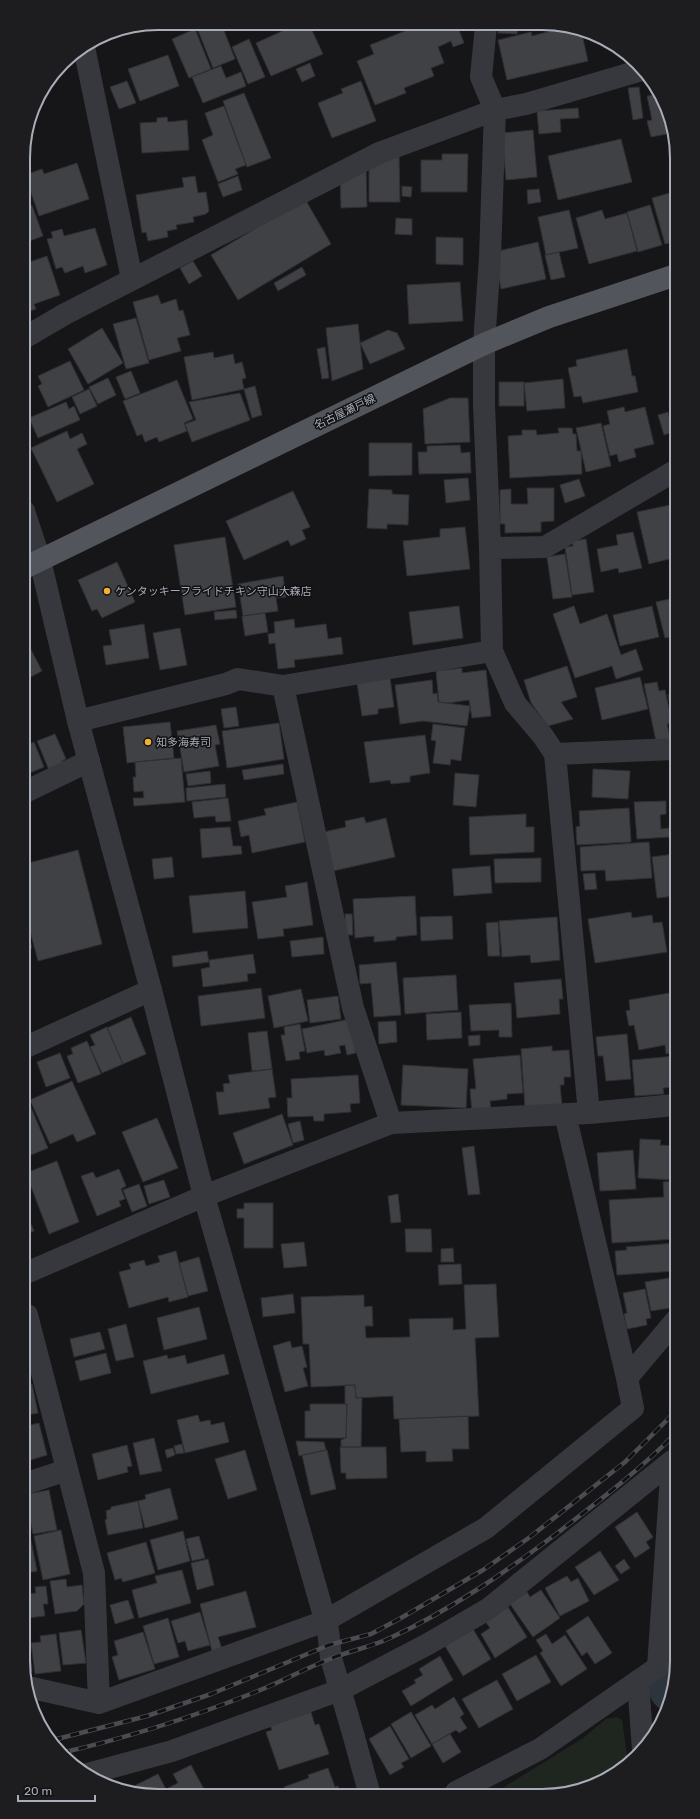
<svg xmlns="http://www.w3.org/2000/svg" width="700" height="1819" viewBox="0 0 700 1819" font-family="Rubik,'Noto Sans JP',sans-serif">
  <rect width="100%" height="100%" fill="#161618"/>
  <path fill="#1e261f" d="M617 1717 622 1720 628 1762 610 1778 577 1791 496 1792 583 1738 606 1719Z"/>
  <g fill="none" stroke-linecap="round" stroke-linejoin="round">
    <path stroke="#2c353c" stroke-width="46" d="M672 1689 677 1639"/>
  </g>
  <path fill="#404145" stroke="#303034" d="M210 23H221L235 59 213 68 197 28Z
    M223 23 241 24 225 29Z
    M298 24H309L323 54 271 76 256 43Z
    M408 25H457L464 43 453 47 451 41 438 47 444 63 431 68 434 76 404 88 406 93 375 105 357 61 374 54 370 45 410 29Z
    M498 25H530V27H518L517 34 498 33Z
    M570 26 581 30 588 61 507 80 498 40 531 32 532 36Z
    M195 29 211 69 189 78 172 39Z
    M249 39 265 77 248 84 232 47Z
    M168 55 179 86 140 101 128 69Z
    M310 63 315 76 302 82 296 69Z
    M221 66 226 78 241 72 246 86 203 103 192 77Z
    M127 81 136 103 119 109 110 87Z
    M361 81 376 121 332 138 318 103 343 93 341 89Z
    M639 87 643 118 633 120 628 88Z
    M244 93 271 158 247 167 223 101Z
    M656 95 672 123V133L651 137 647 121 652 120 647 96Z
    M224 106 246 165 235 169 238 174 218 182 202 140 213 135 205 113Z
    M578 108 579 118 560 119 561 132 539 134 537 111Z
    M167 117 168 122 187 120 189 150 142 153 140 123 157 122V118Z
    M533 130 537 177 506 180 502 133Z
    M621 139 632 182 558 200 548 156Z
    M399 154 400 202H369V159Z
    M442 154H468L467 192H421V160H442Z
    M77 163 89 199 39 216 25 175 42 169 44 174Z
    M366 169 367 207 341 208 340 175Z
    M195 176 198 193 206 192 209 211 206 214 193 217 194 222 176 225 177 229 167 231 168 237 148 241 146 232 142 233 136 195 184 187 182 178Z
    M238 176 242 190 223 197 218 184Z
    M402 186 412 187 411 197 402 196Z
    M539 189 541 202 528 204 527 190Z
    M673 192V242L665 244 652 198Z
    M305 199 331 244 238 300 211 255Z
    M32 205 43 236 24 243 23 208Z
    M650 205 662 245 638 252 627 212Z
    M569 210 578 248 546 255 538 217Z
    M602 210 605 219 627 213 637 251 589 264 576 218Z
    M396 218 412 219V235L395 234Z
    M95 228 107 265 85 273 83 266 65 273 62 267 56 269 47 239 53 238 51 232 62 229 64 236Z
    M436 237 463 238V265L436 264Z
    M538 242 546 279 501 289 494 252Z
    M559 252 565 277 551 280 545 255Z
    M47 256 60 295 34 304 36 309 24 313V264Z
    M193 261 202 276 189 284 180 268Z
    M302 267 306 275 278 291 274 283Z
    M460 282 463 321 409 324 407 285Z
    M158 295 161 304 176 299 179 311 183 310 190 335 177 338 181 351 149 360 133 302Z
    M136 318 149 363 126 369 113 324Z
    M358 324 363 369 332 381 326 328Z
    M102 328 123 363 88 384 68 349Z
    M388 330 397 333 405 349 370 364 360 343Z
    M325 347 329 378 322 379 317 349Z
    M627 349 632 376H635L638 392 583 403 581 396 574 397 568 368 577 366 576 360Z
    M213 352 214 358 233 354 235 364 242 362 246 378 242 379 244 389 192 400 184 357Z
    M70 361 84 390 48 407 38 386 42 384 38 376Z
    M131 371 140 393 125 399 116 377Z
    M108 378 116 395 98 404 89 387Z
    M563 379 565 408 527 411 524 383Z
    M177 380 193 419 184 423 187 431 159 442 157 437 145 442 142 434 137 436 123 401Z
    M499 382H524V406H499Z
    M255 386 262 415 252 418 244 389Z
    M89 389 97 406 80 414 72 397Z
    M240 393 250 420 192 442 185 424 196 420 189 402Z
    M450 398H468L470 442 425 444 423 409Z
    M66 402 69 409 74 406 80 420 38 438 29 418Z
    M673 404V422L669 406Z
    M624 407 625 412 645 407 654 444 634 449 636 457 619 462 617 454 610 456 603 426 610 424 607 411Z
    M668 412 673 432 664 435 658 415Z
    M601 423 611 466 586 472 576 428Z
    M558 428H572L573 434H576L577 451H581L582 474 510 478 508 436 522 435V430H536L537 435 559 433Z
    M67 431 70 439 82 433 87 444 77 449 94 484 57 502 31 448Z
    M369 443H412V475L369 476Z
    M460 445 461 453 470 452 471 473 419 474 418 452H427V446Z
    M468 478 470 500 446 503 444 480Z
    M579 479 585 496 565 503 560 485Z
    M527 488H554V521L541 522V532L505 533V524H500V490L511 489V504H528Z
    M369 489 392 490V494L409 495 408 525 387 524V529L367 528Z
    M293 491 310 527 302 530 306 539 291 546 288 540 244 560 226 521Z
    M670 505 674 522V567L671 568 669 559 649 564 637 512Z
    M465 527 470 569 407 576 403 541 440 537V529Z
    M633 532 642 568 619 573 618 568 601 572 597 549 618 545 616 535Z
    M225 537 236 607 185 615 174 545Z
    M586 539 594 592 572 595 565 547 573 546 572 541Z
    M565 554 572 597 553 599 547 557Z
    M117 562 135 602 102 618 97 609 92 611 78 580Z
    M283 576 286 597 276 598 278 611 243 616 238 584Z
    M674 598V636L665 638 656 602Z
    M459 606 463 638 413 645 409 612Z
    M574 606 580 624 607 614 621 655 636 649 643 670 616 679 612 666 575 678 553 614Z
    M652 606 659 637 620 646 613 615Z
    M236 610 237 618 215 620 214 612Z
    M265 613 268 632 245 636 242 616Z
    M294 619 295 628 326 624 328 639 341 637 343 654 294 660 295 667 278 669 275 643 269 644 268 634 275 633 274 622Z
    M144 624 149 658 106 665 103 646 112 645 109 630Z
    M180 628 187 665 160 670 153 633Z
    M25 638 42 671 25 680Z
    M567 666 577 697 561 702 573 719 548 726 531 703 524 680Z
    M462 668V673L486 670 491 716 472 718 469 700 448 703 439 702 436 671Z
    M640 677 648 709 602 720 595 688Z
    M390 678 394 707 378 709V714L362 716 357 683Z
    M432 680 433 694 437 693 438 702 470 706 467 726 423 721 400 724 395 685Z
    M657 682 659 691 665 690 672 723 667 724 671 743 657 746 644 684Z
    M674 694V725L668 695Z
    M236 707 239 726 224 728 221 709Z
    M170 722 174 758 127 763 123 727Z
    M279 723 284 759 227 768 222 731Z
    M433 724 465 728 461 761 451 759 450 765 433 763 436 741 431 740Z
    M216 725 220 744 215 745 219 766 184 772 177 731Z
    M55 734 66 759 62 761 65 769 51 775 37 741Z
    M425 735 430 773 410 776V782L391 784 390 780 370 783 364 742Z
    M34 742 44 767 25 775V746Z
    M181 758 185 802 134 806 133 798H144L143 791 134 792 133 777H136L135 762Z
    M283 764 284 774 244 780 242 770Z
    M593 769 630 771 628 799 592 797Z
    M210 771 211 783 188 786 186 774Z
    M455 773 479 775 476 807 453 805Z
    M225 784 226 797 187 801 186 788Z
    M228 798 231 821 216 822 215 816 194 818 192 802Z
    M666 801V814L660 815 661 829 669 828 670 837 637 839 634 802Z
    M297 802 305 842 252 853 249 835 241 837 238 821 266 815 264 809Z
    M629 808 631 842 577 845 576 827 580 826 579 811Z
    M526 814V827H534V852L470 855 469 817Z
    M364 817 366 823 386 818 395 857 333 871 324 832 346 827 345 821Z
    M230 827 233 846H241L242 854 202 858 200 829Z
    M649 842 652 878 606 881 605 870 581 871 580 847Z
    M78 850 102 944 38 961 25 912V864Z
    M674 854 675 896 657 898 652 857Z
    M172 857 174 877 154 879 152 859Z
    M541 858V882L495 883 494 859Z
    M490 866 492 893 454 896 452 869Z
    M595 873 597 889 585 890 583 874Z
    M307 882 313 925 283 929 284 936 258 939 252 902 287 897 285 886Z
    M245 891 248 928 193 933 189 896Z
    M415 896 417 935 396 937V940L374 942V936L355 938 353 899Z
    M631 912 632 918 652 915 653 923 662 922 667 952 595 963 588 919Z
    M345 914H352L353 935H345Z
    M452 916 453 939 421 941 420 917Z
    M557 917 560 960 531 963 530 955 502 957 499 921Z
    M25 922 32 948 25 949Z
    M498 922 500 956H488L486 923Z
    M323 937 324 954 292 957 290 941Z
    M207 951 209 962 173 967 172 956Z
    M253 954 256 973 247 974 248 981 203 987 201 969 210 967 209 960Z
    M396 962 401 1015 374 1017 371 983 360 984 359 965Z
    M456 975 458 1010 405 1014 403 978Z
    M561 979 563 999H559L560 1014 517 1018 514 983Z
    M261 988 265 1018 201 1026 198 996Z
    M301 989 308 1021 274 1028 268 996Z
    M675 992V1052L666 1054 665 1045 639 1050 634 1025 629 1026 626 1011 630 1010 629 1000Z
    M338 996 341 1019 310 1023 307 1000Z
    M511 1003 512 1037H499V1030L471 1031 469 1005Z
    M461 1012 462 1038 427 1040 426 1014Z
    M131 1017 146 1054 123 1064 107 1028Z
    M350 1019 356 1053 347 1055 345 1045 339 1046 341 1053 325 1056 324 1050 307 1053 302 1029Z
    M396 1021 397 1042 379 1044 378 1022Z
    M300 1024 305 1051 299 1052 300 1059 286 1061 281 1035H285L284 1027Z
    M107 1027 123 1064 102 1073 90 1047 95 1045 90 1035Z
    M267 1031 272 1069 252 1071 248 1033Z
    M627 1034 631 1079 606 1081 603 1056H598L596 1037Z
    M480 1035V1045L469 1046 468 1036Z
    M87 1041 101 1074 78 1083 67 1056 73 1054 71 1048Z
    M552 1046V1051L569 1050 571 1077H564V1085H560L562 1105 525 1108 521 1049Z
    M60 1053 70 1078 46 1087 37 1062Z
    M520 1055 523 1093 507 1094V1099L490 1101 491 1112 472 1113 470 1089H476L473 1059Z
    M675 1056V1087L663 1088 664 1094 635 1096 632 1060Z
    M403 1065 468 1069 466 1108 401 1105Z
    M272 1069 276 1097 268 1098 270 1108 219 1115 216 1092H224L223 1084 230 1083 228 1075Z
    M358 1075 360 1103 350 1104 351 1112 324 1114V1121H314L313 1116 288 1117 287 1098H292L291 1079Z
    M72 1081 96 1134 77 1142 73 1134 50 1144 30 1100Z
    M30 1105 48 1148 26 1157V1107Z
    M282 1114 293 1145 244 1164 233 1133Z
    M157 1118 178 1168 143 1182 122 1132Z
    M300 1121 304 1140 293 1143 288 1124Z
    M640 1139 661 1140 660 1145 675 1146V1180L638 1178Z
    M474 1146 480 1194 468 1195 462 1148Z
    M633 1150 636 1189 600 1191 597 1153Z
    M57 1161 79 1222 49 1234 26 1173Z
    M119 1169 126 1186 121 1189 125 1199 119 1201 121 1206 97 1216 81 1176 93 1172 96 1178Z
    M164 1180 170 1197 149 1204 144 1186Z
    M675 1181V1193H672L675 1239 612 1243 609 1200 664 1197 663 1182Z
    M139 1184 147 1206 132 1212 123 1190Z
    M398 1194 401 1222 391 1223 388 1196Z
    M244 1203H273V1248H244V1218H237V1209H244Z
    M26 1213 34 1231 28 1233 31 1240 26 1243Z
    M405 1229H431L432 1252H406Z
    M304 1242 307 1266 284 1268 281 1244Z
    M676 1243V1271L617 1275 615 1251 627 1250 626 1247Z
    M453 1248 454 1262H441V1249Z
    M176 1251 188 1297 169 1302 168 1297 129 1308 119 1272 131 1269 129 1264 144 1260 146 1266 160 1262 158 1256Z
    M199 1257 208 1291 188 1296 179 1263Z
    M461 1264 462 1284 439 1285 438 1265Z
    M675 1277 676 1295 674 1296 675 1300 669 1302 670 1308 651 1311 645 1282Z
    M496 1284 499 1337 475 1338 479 1416 394 1419 393 1396 356 1398 355 1385 311 1387 309 1344H303L301 1297 364 1295V1307L372 1306 373 1326H365L366 1338 410 1337 409 1319 453 1318V1330L466 1329 464 1285Z
    M645 1289 651 1318 646 1319 647 1325 627 1329 624 1314 627 1313 623 1293Z
    M293 1294 295 1313 263 1317 261 1298Z
    M199 1307 207 1339 164 1350 157 1318Z
    M126 1324 134 1357 116 1361 108 1329Z
    M100 1332 105 1349 74 1357 70 1339Z
    M290 1341 292 1348 302 1346 307 1367 303 1368 308 1386 285 1392 273 1346Z
    M106 1353 111 1373 80 1381 75 1361Z
    M224 1354 229 1374 151 1394 143 1361 167 1355 168 1359 185 1355 187 1364Z
    M32 1384 38 1413 27 1415V1385Z
    M345 1385H355L356 1398 362 1397 361 1447H341V1440L346 1438 347 1404H345Z
    M310 1404H347L346 1438H305V1411H310Z
    M198 1415 200 1422 210 1420 211 1425 224 1422 229 1442 185 1453 177 1420Z
    M468 1416 469 1449H452L453 1461 426 1462V1451L401 1452 399 1419Z
    M39 1423 47 1455 27 1461V1426Z
    M154 1438 162 1471 140 1475 133 1443Z
    M296 1441 324 1442 326 1450 299 1456Z
    M182 1444 184 1453 176 1454 174 1446Z
    M127 1445 132 1466 127 1467 128 1472 98 1480 92 1454Z
    M340 1447H386L387 1478 346 1479V1473H341Z
    M173 1448 175 1455 167 1458 165 1450Z
    M245 1450 257 1490 228 1499 215 1459Z
    M327 1450 336 1489 311 1495 302 1455Z
    M170 1488 178 1519 145 1528 138 1501 146 1499 145 1495Z
    M49 1490 57 1530 33 1534 27 1504V1494Z
    M138 1501 143 1528 108 1535 105 1520 107 1519 106 1511 111 1509V1507Z
    M637 1512 653 1537 646 1542 650 1548 635 1558 615 1527Z
    M28 1526 37 1571 27 1573V1527Z
    M61 1530 70 1574 43 1580 34 1536Z
    M183 1531 190 1561 158 1570 150 1540Z
    M199 1536 205 1558 192 1561 186 1539Z
    M146 1542 155 1573 123 1582 121 1578 115 1580 107 1553Z
    M600 1551 619 1580 594 1595 575 1567Z
    M208 1559 214 1585 197 1590 191 1563Z
    M624 1559 630 1568 621 1574 615 1566Z
    M182 1570 191 1603 139 1618 132 1590 157 1583 155 1576Z
    M567 1576 571 1582 578 1578 589 1601 560 1616 545 1588Z
    M66 1579 67 1587 82 1585 84 1604 77 1611 55 1614 50 1581Z
    M46 1586 48 1604H43L45 1616 27 1618V1594L36 1593 35 1587Z
    M541 1590 560 1618 533 1637 510 1604 527 1592 530 1597Z
    M246 1591 256 1627 218 1637 222 1649 212 1651 200 1604Z
    M128 1600 134 1618 115 1624 110 1605Z
    M508 1607 527 1637 495 1658 481 1634 490 1628 485 1621Z
    M200 1612 210 1645 188 1651 185 1641 178 1643 171 1621Z
    M588 1616 612 1653 595 1664 587 1652 582 1656 566 1631Z
    M168 1618 179 1657 154 1664 143 1626Z
    M473 1629 491 1659 463 1676 445 1646Z
    M81 1630 86 1663 63 1665 59 1633Z
    M143 1632 155 1669 119 1680 112 1657 118 1655 114 1641Z
    M56 1634 61 1671 35 1674 31 1643 41 1642 40 1636Z
    M546 1634 552 1644 565 1635 587 1669 561 1686 540 1653 543 1651 536 1640Z
    M27 1642H29L32 1671H27Z
    M536 1655 551 1682 517 1701 502 1674Z
    M440 1656 453 1680 411 1706 402 1691 416 1683 414 1680 423 1675 419 1669Z
    M497 1680 513 1709 479 1728 462 1699Z
    M454 1697 464 1714 460 1717 467 1728 459 1733 456 1730 432 1744 415 1715 432 1705 435 1709Z
    M311 1712 315 1725 319 1724 329 1754 279 1770 266 1732 272 1730 270 1725Z
    M411 1712 431 1746 411 1758 391 1724Z
    M390 1726 409 1759 401 1763 404 1767 390 1775 369 1739Z
    M450 1734 461 1752 443 1763 432 1744Z
    M191 1765 206 1793H171L168 1788 178 1783 173 1774Z
    M328 1768 335 1787 338 1786 341 1793H286L284 1787 309 1778 308 1775Z
    M158 1774 168 1793H133L130 1788Z"/>
  <g fill="none" stroke-linecap="round" stroke-linejoin="round">
    <path stroke="#37383d" stroke-width="22" d="M486 25 481 77 495 110 490 257 484 344V405L490 548 492 651 515 703 543 736 555 754 589 1113
      M84 47 132 279
      M24 338 65 314 379 153 495 110 526 104 642 70
      M490 548 545 547 673 472
      M283 686 353 1008 391 1123
      M78 721 226 684 238 679 283 686 492 651
      M555 754 674 749
      M25 792 89 761
      M26 1047 151 990
      M26 1273 204 1196 391 1123 589 1113 675 1105
      M27 1315 94 1573 99 1703
      M627 1378 676 1320
      M27 1483 67 1470
      M638 1681 643 1750
      M28 1687 99 1703 325 1621 486 1528 633 1408 627 1378 565 1114
      M87 1774 172 1751 340 1690 428 1644 488 1609 672 1461 658 1667"/>
    <path stroke="#37383d" stroke-width="22" d="M24 511 40 560 78 721 151 990 204 1196 328 1630 331 1658 354 1737 369 1792
      M456 1792 540 1749 677 1654"/>
    <path stroke="#53555c" stroke-width="22" d="M24 568 484 344 549 317 673 276"/>
    <g stroke="#4a4c52" stroke-width="4.5">
      <path id="rail" d="M53 1740 147 1716 211 1694 329 1645 371 1634 401 1618 483 1570 530 1537 625 1462 676 1411
        M61 1753C126 1738 190 1718 253 1693 279 1683 304 1669 330 1659 349 1651 371 1647 390 1638 451 1610 507 1571 560 1531 600 1500 641 1469 676 1433"/>
    </g>
    <use href="#rail" stroke="#111113" stroke-width="3" stroke-dasharray="9" stroke-linecap="butt"/>
  </g>
  <g fill="#f2b134" stroke="#111113" stroke-width="1.5">
    <circle cx="107" cy="591" r="4"/>
    <circle cx="148" cy="742" r="4"/>
  </g>
  <g text-anchor="middle" dominant-baseline="central" stroke-width="3" stroke-linejoin="round" paint-order="stroke">
    <g font-size="11" fill="#a8adb8" stroke="#111113">
      <text transform="translate(345 412) rotate(-26)">名古屋瀬戸線</text>
    </g>
    <g font-size="11" fill="#a8adb8" stroke="#111113" text-anchor="start">
      <text x="115" y="591">ケンタッキーフライドチキン守山大森店</text>
      <text x="156" y="742">知多海寿司</text>
    </g>
  </g>
  <path d="M0 0H700V1819H0ZM158 30H542A128 128 0 0 1 670 158V1661A128 128 0 0 1 542 1789H158A128 128 0 0 1 30 1661V158A128 128 0 0 1 158 30Z" fill="#1d1d20" fill-rule="evenodd"/>
  <path fill="none" stroke="#a8adb8" stroke-width="2" d="M158 30H542A128 128 0 0 1 670 158V1661A128 128 0 0 1 542 1789H158A128 128 0 0 1 30 1661V158A128 128 0 0 1 158 30Z"/>
  <path d="M18 1795v6h77v-6" fill="none" stroke="#a8adb8" stroke-width="2"/>
  <text x="24" y="1795" font-size="12" fill="#a8adb8" stroke="#111113" stroke-width="3" paint-order="stroke">20 m</text>
</svg>
